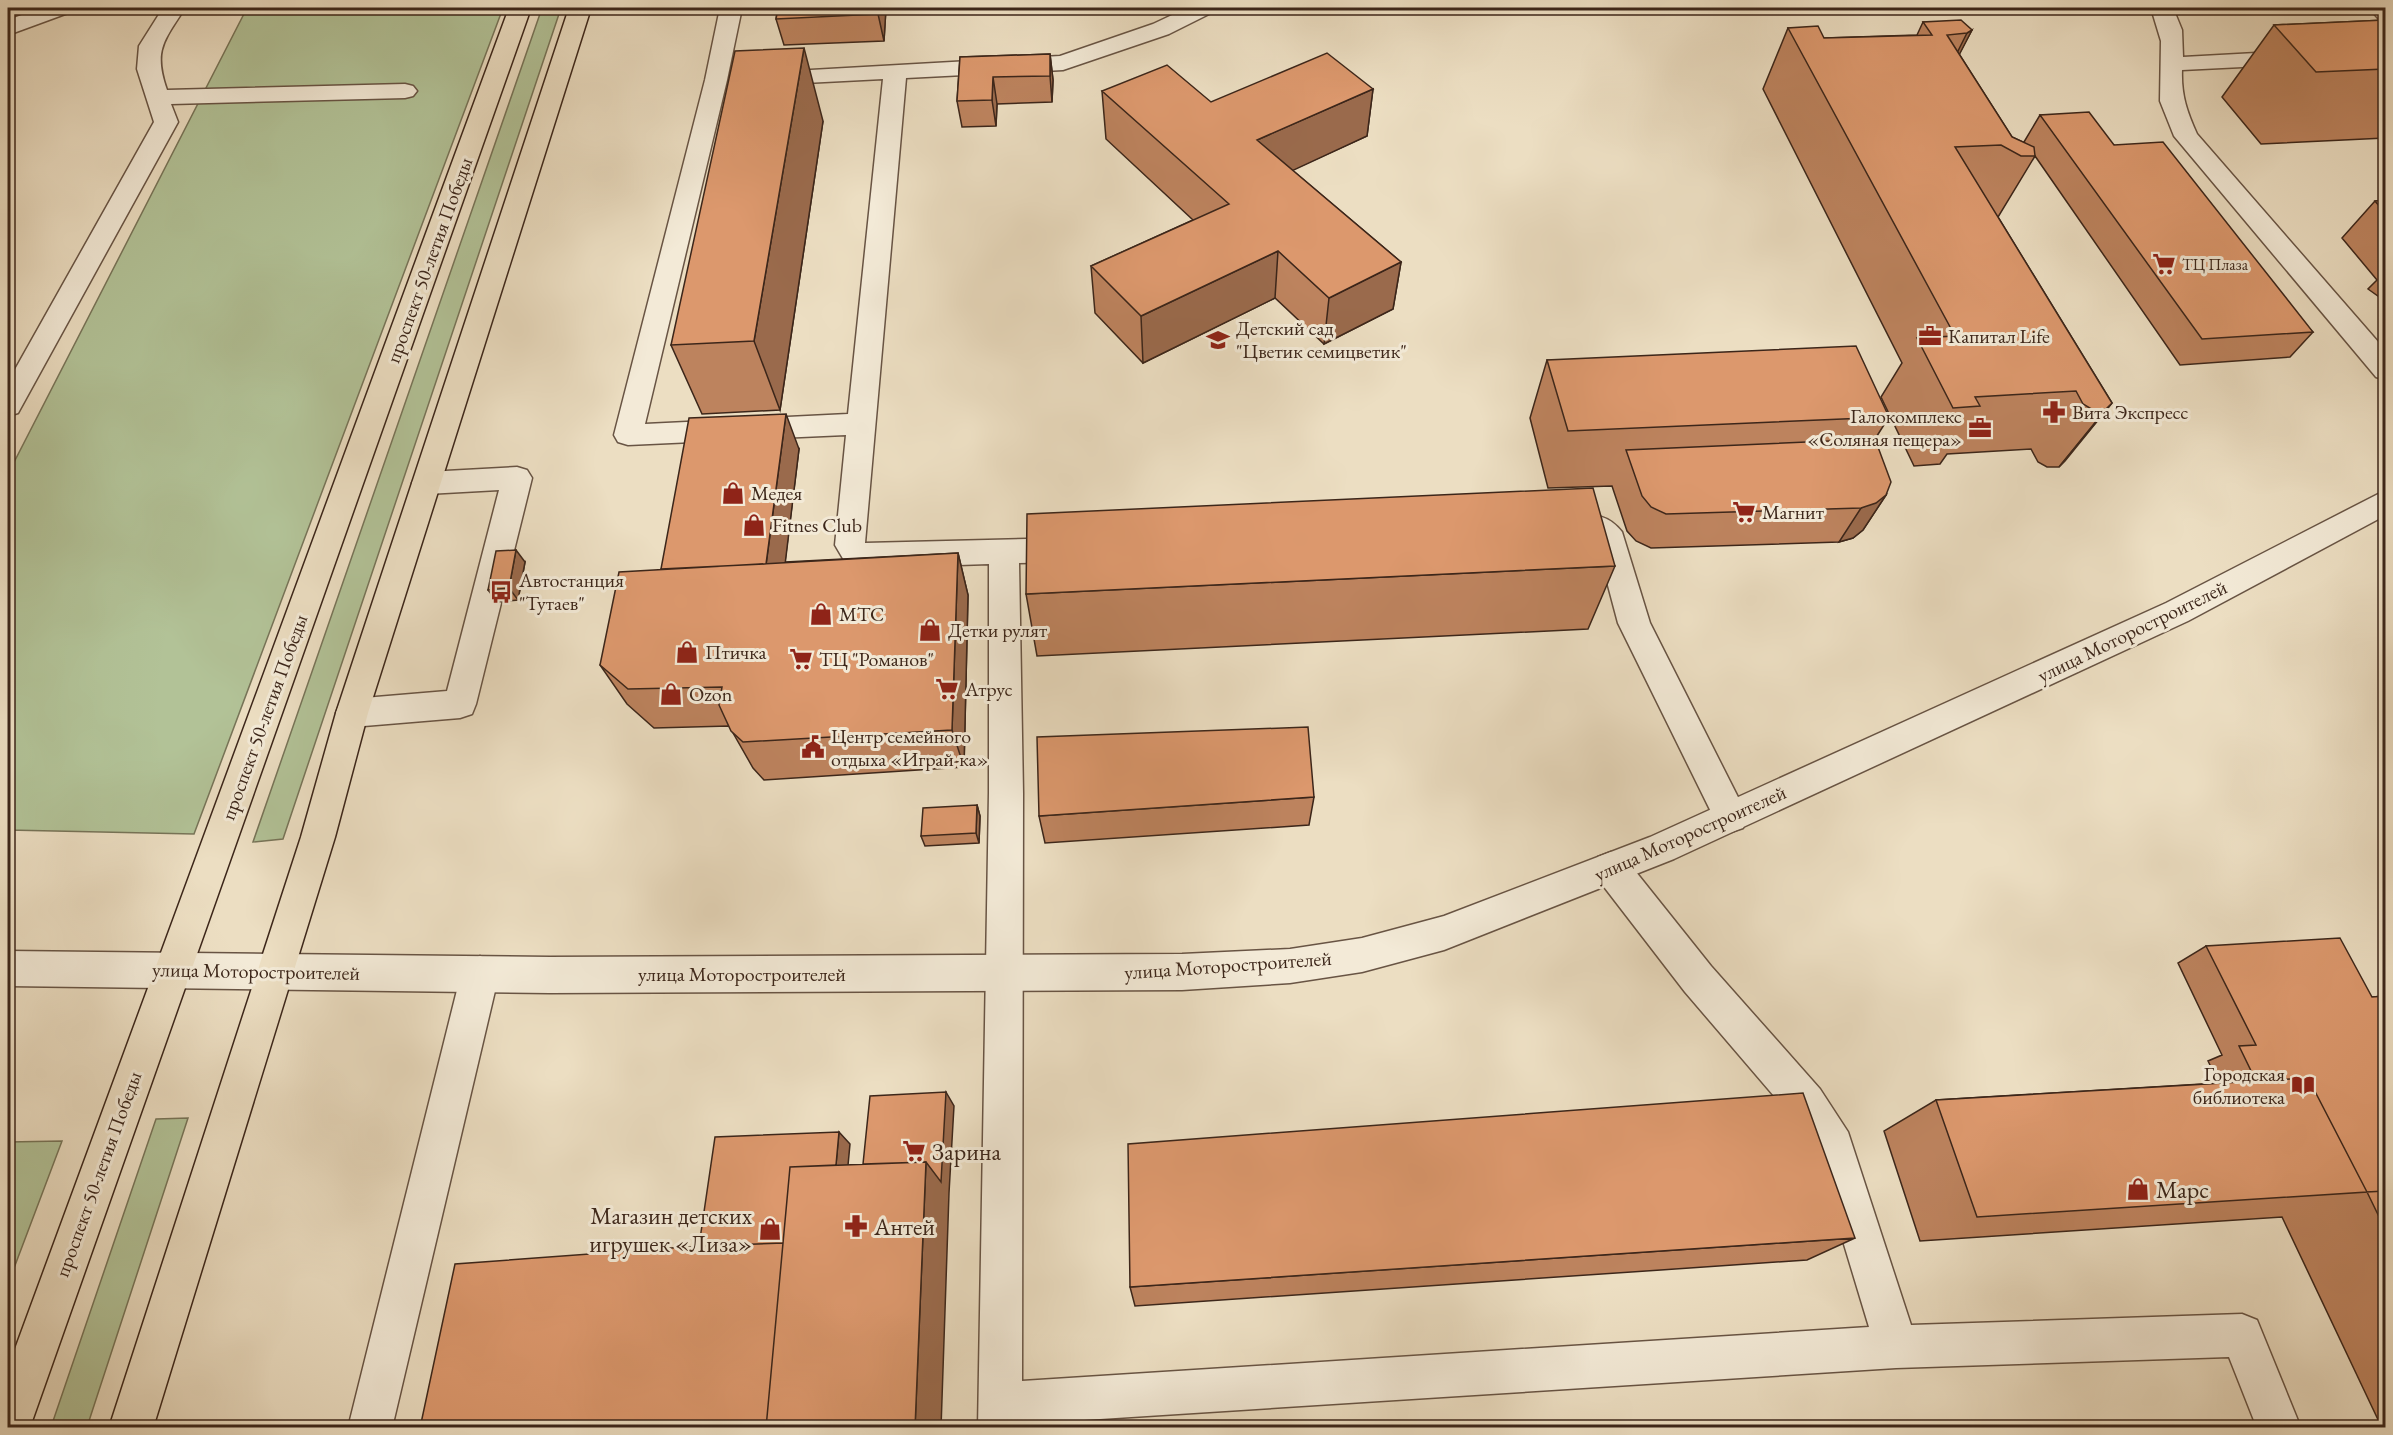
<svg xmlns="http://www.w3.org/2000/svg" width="2393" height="1435" viewBox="0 0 2393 1435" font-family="'EB Garamond',serif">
  <rect width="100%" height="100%" fill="#ecdec2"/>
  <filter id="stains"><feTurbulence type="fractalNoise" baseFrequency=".00333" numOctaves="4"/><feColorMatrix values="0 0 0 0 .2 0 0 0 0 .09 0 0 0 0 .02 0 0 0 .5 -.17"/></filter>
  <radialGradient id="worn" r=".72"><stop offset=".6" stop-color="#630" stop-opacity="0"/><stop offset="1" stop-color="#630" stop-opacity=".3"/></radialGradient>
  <path fill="#b2c297" stroke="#777458" stroke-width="1.5" d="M247 8H503L194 834 8 830V474Z
    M542 8H561L283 839 253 842Z
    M188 1118 87 1427H51L156 1119Z
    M62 1141 8 1284V1142Z"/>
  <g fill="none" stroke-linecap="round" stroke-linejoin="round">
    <g stroke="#685444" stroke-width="3">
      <path id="service" d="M41 8H71L68 13 8 35V20Z
        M163 8H185C164 41 153 50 167 90L405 84 413 86 417 91 413 96 405 98 171 104 178 122 18 413 8 416V382L154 122 137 69 139 46Z
        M720 8H742L727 80 645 424 848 414 883 79 766 85 758 83 755 78 758 73 1060 56 1153 24 1187 8H1214L1211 13 1169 34 1063 70 906 78 865 543 1070 538 1081 542 1085 550 1081 558 1070 562 1019 563 1023 793 1022 1381 1869 1327 1817 1155 1792 1117 1685 992 1598 879 1593 868 1598 857 1611 852 1624 857 1711 966 1820 1089 1848 1132 1911 1325 2242 1314 2257 1320 2301 1428H2257L2229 1357 1896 1368 1022 1424V1428H978L989 793V564L868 568 845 562 835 545 846 435 628 445 618 442 614 435 705 80Z
        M2151 8H2173L2182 30 2183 57 2386 46V60L2182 70C2181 95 2187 112 2197 134L2386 351V380L2376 377 2174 136 2160 101 2161 41Z
        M2369 8H2386V19L2378 18Z
        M517 467 527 470 532 478 476 704 472 714 460 718 352 727 340 723 336 713 340 703 352 699 447 691 499 490 427 494 417 491 412 483 417 475 427 472Z
        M1562 515C1588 516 1605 510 1622 532L1650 623 1748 817 1743 828 1731 832 1719 828 1618 623 1597 544 1594 539H1562L1551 535 1547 527 1551 519Z
        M480 956 493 962 499 974 392 1428H348L461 974 467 962Z"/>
    </g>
    <g stroke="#685444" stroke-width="3">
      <path id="tertiary" d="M2386 490V515L2188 621 1674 859 1444 950 1362 972 1290 983 1182 990 550 993 8 986V951L550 957 1182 954 1290 949 1362 938 1444 916 1650 837 2166 603Z"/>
    </g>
    <g stroke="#3c261a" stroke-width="3">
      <path id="primary" d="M509 8H531L30 1427 8 1428V1368Z
        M569 8H591L368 713 335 837 153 1428H109L301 837 336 713Z"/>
    </g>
    <use href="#service" fill="#f3ead7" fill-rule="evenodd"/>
    <use href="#tertiary" fill="#f3ead7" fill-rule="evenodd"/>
    <use href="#primary" fill="#ecdec2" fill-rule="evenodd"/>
  </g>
  <path fill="#bd835e" stroke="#3c261a" stroke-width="1.5" d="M778 8H886L884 41 784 45 776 19Z
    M2385 20V138L2261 144 2222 97 2274 25Z
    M1923 22 1972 30 1959 54 2012 137 2025 143 2024 142 2040 115 2114 145 2313 332 2290 357 2180 365 2035 156 1998 217 2112 403 2059 467H2047L2038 462 2031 449 1947 454 1940 464 1914 466 1881 397 1902 363 1763 89 1788 28 1824 38 1917 35Z
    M1050 54 1053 80 1052 102 997 104 996 126 962 127 957 101 960 57Z
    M1373 89 1367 136 1292 170 1401 262 1393 309 1324 344 1275 298 1143 363 1095 313 1091 266 1193 220 1106 139 1102 91 1211 102Z
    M823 121 780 410 702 414 671 345Z
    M2385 200V301L2368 289 2377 280 2342 238 2375 201Z
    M1547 360 1889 417 1875 439 1886 495 1863 530 1853 538 1839 542 1651 548 1636 541 1627 531 1612 486 1548 488 1530 418Z
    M799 449 785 562 958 553 968 595 964 767 764 780 753 768 729 726 654 728 627 704 600 665 661 569Z
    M525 562 518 600 497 602 488 590Z
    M1615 566 1588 629 1037 656 1026 594Z
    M1314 797 1309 825 1045 843 1039 816Z
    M977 805 980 816 979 843 925 846 921 836Z
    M2206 946 2372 997 2385 996V1428H2382L2282 1217 1920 1241 1884 1131 1936 1100 2219 1083 2208 1061 2222 1055 2178 963Z
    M1855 1238 1807 1260 1135 1306 1130 1287Z"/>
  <path fill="#9a6a4c" stroke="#3c261a" stroke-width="1.5" d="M879 8H886L884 41 878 14Z
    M1972 30 1940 92 1936 95 1967 33Z
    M804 48 823 121 780 410 754 341Z
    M1050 54 1053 80 1052 102 1050 76Z
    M993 77 997 104 996 126 992 100Z
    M1373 89 1367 136 1255 188 1257 140Z
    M1278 251 1275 298 1143 363 1141 316Z
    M1401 262 1393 309 1324 344 1329 298Z
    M2112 403 2065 461 2059 467 2106 409Z
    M786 414 799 449 780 606 765 573Z
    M1886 495 1863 530 1853 538 1839 542 1861 508Z
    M516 550 525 562 518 600 509 588Z
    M958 553 968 595 964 767 952 730Z
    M977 805 980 816 979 843 976 833Z
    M946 1092 954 1106 949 1193 941 1428H915L926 1162Z
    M839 1132 850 1144 845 1197 834 1186Z"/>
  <path fill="#dc986d" stroke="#3c261a" stroke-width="1.5" d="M778 8H879L878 14 776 19Z
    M1961 20 1972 30 1967 33 1947 35 2012 137 2034 147 2035 156H2021L2001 145 1955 147 2112 403 2106 409 2093 410 2083 404 2076 391 1975 397 1980 406 1953 408 1917 338 1955 336 1788 28 1818 26 1824 38 1932 35 1923 22Z
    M2385 20V69L2316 72 2274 25Z
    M804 48 754 341 671 345 735 51Z
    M1327 53 1373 89 1257 140 1401 262 1329 298 1278 251 1141 316 1091 266 1229 204 1102 91 1167 65 1211 102Z
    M1050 54V76L993 77 992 100 957 101 960 57Z
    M2089 112 2114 145 2163 142 2313 332 2202 339 2040 115Z
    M2385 200V213L2375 201Z
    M1856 346 1889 417 1568 431 1547 360Z
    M786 414 766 564 661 569 689 418Z
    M1875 439 1891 482 1886 495 1876 503 1861 508 1666 514 1651 507 1642 496 1626 450Z
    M1593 488 1615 566 1026 594 1027 514Z
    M516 550 509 588 488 590 496 551Z
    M958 553 952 730 743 742 731 731 719 705 722 687 628 689 600 665 619 572Z
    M1308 727 1314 797 1039 816 1037 737Z
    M977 805 976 833 921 836 923 808Z
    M2340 938 2372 997 2385 996V1191L2367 1192 2308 1078 2256 1081 2239 1046 2256 1045 2206 946Z
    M2308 1078 2367 1192 1977 1217 1936 1100Z
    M946 1092 941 1182 926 1162 863 1164 870 1096Z
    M1803 1093 1855 1238 1130 1287 1128 1144Z
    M839 1132 836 1165 790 1167 783 1243 699 1246 715 1137Z
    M926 1162 915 1428H766L790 1167Z
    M2385 1191V1229L2367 1192Z
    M783 1243 766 1428H420L455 1264 685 1247Z"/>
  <defs>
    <g id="supermarket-bare" transform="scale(1.8)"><path d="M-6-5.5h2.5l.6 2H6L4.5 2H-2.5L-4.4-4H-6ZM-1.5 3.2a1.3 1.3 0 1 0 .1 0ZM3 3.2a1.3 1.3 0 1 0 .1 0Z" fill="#8f2418" stroke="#f3ead7" stroke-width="2.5" paint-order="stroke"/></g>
    <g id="office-bare" transform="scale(1.8)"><path d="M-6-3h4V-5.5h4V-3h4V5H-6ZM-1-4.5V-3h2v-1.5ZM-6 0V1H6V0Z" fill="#8f2418" stroke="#f3ead7" stroke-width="2.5" paint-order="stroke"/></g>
    <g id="school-bare" transform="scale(1.8)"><path d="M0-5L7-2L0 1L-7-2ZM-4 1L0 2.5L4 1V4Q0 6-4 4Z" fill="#8f2418" stroke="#f3ead7" stroke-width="2.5" paint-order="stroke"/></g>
    <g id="pharmacy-bare" transform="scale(1.8)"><path d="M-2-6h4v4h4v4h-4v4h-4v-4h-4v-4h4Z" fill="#8f2418" stroke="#f3ead7" stroke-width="2.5" paint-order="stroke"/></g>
    <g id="shop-bare" transform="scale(1.8)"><path d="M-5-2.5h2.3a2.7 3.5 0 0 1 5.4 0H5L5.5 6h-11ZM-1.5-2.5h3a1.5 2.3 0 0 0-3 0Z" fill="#8f2418" stroke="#f3ead7" stroke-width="2.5" paint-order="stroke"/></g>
    <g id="bus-bare" transform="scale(1.8)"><path d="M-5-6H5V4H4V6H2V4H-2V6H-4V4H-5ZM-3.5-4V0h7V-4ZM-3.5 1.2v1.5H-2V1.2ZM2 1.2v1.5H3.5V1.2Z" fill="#8f2418" stroke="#f3ead7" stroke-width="2.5" paint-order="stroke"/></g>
    <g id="civic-bare" transform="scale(1.8)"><path d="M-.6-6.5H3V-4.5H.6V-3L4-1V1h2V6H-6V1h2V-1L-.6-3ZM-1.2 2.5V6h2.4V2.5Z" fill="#8f2418" stroke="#f3ead7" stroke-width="2.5" paint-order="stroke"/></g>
    <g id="library-bare" transform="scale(1.8)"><path d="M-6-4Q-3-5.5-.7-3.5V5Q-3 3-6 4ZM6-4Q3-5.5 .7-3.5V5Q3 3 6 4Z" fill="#8f2418" stroke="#f3ead7" stroke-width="2.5" paint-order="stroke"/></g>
  </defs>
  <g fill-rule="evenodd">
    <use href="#supermarket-bare" x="2164" y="264"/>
    <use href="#office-bare" x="1930" y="336"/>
    <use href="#school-bare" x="1218" y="340"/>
    <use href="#pharmacy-bare" x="2054" y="412"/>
    <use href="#office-bare" x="1980" y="428"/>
    <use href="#shop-bare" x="733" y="493"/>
    <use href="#supermarket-bare" x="1744" y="512"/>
    <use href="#shop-bare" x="754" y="525"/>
    <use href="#bus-bare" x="501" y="592"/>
    <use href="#shop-bare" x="821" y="614"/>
    <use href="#shop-bare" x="930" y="630"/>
    <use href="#shop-bare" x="687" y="652"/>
    <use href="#supermarket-bare" x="801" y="659"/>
    <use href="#supermarket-bare" x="947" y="689"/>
    <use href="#shop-bare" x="671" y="694"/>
    <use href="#civic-bare" x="813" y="747"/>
    <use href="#library-bare" x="2303" y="1085"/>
    <use href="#supermarket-bare" x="914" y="1151"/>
    <use href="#shop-bare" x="2138" y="1189"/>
    <use href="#pharmacy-bare" x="856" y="1226"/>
    <use href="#shop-bare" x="770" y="1229"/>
  </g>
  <g text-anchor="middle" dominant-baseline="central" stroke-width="6" stroke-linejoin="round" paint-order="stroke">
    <g font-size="16" fill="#3c261a" stroke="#f3ead7" text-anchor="start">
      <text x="2182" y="264">ТЦ Плаза</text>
    </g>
    <g font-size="20" fill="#3c261a" stroke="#f3ead7">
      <text transform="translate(429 260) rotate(-70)">проспект 50-летия Победы</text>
      <text transform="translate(2132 631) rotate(-26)">улица Моторостроителей</text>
      <text transform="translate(264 717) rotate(-70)">проспект 50-летия Победы</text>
      <text transform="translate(1690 833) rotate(-24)">улица Моторостроителей</text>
      <text transform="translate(1228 965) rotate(-4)">улица Моторостроителей</text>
      <text transform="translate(256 971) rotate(1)">улица Моторостроителей</text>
      <text x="742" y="974">улица Моторостроителей</text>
      <text transform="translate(98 1174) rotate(-70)">проспект 50-летия Победы</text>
    </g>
    <g font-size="20" fill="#3c261a" stroke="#f3ead7" text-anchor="start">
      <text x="1236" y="328">Детский сад<tspan x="1236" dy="23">"Цветик семицветик"</tspan></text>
      <text x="1948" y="336">Капитал Life</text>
      <text x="2072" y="412">Вита Экспресс</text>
      <text x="1962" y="416" text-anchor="end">Галокомплекс<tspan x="1962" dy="23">«Соляная пещера»</tspan></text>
      <text x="751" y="493">Медея</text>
      <text x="1762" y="512">Магнит</text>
      <text x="772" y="525">Fitnes Club</text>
      <text x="519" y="580">Автостанция<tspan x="519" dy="23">"Тутаев"</tspan></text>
      <text x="839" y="614">МТС</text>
      <text x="948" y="630">Детки рулят</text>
      <text x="705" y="652">Птичка</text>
      <text x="819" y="659">ТЦ "Романов"</text>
      <text x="965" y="689">Атрус</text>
      <text x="689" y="694">Ozon</text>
      <text x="831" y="736">Центр семейного<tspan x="831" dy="23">отдыха «Играй-ка»</tspan></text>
      <text x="2285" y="1074" text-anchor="end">Городская<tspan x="2285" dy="23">библиотека</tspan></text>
    </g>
    <g font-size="24" fill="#3c261a" stroke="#f3ead7" text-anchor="start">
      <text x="932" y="1151">Зарина</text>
      <text x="2156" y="1189">Марс</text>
      <text x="752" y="1215" text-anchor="end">Магазин детских<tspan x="752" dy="28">игрушек «Лиза»</tspan></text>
      <text x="874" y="1226">Антей</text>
    </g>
  </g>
  <rect width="2393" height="1435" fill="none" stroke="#ecdec2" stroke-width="30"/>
  <rect x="9" y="9" width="2375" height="1417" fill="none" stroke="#3c261a" stroke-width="3"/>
  <rect x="15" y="15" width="2363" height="1405" fill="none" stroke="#3c261a" stroke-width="1.5"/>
  <rect width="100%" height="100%" filter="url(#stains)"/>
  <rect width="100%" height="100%" fill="url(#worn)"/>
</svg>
